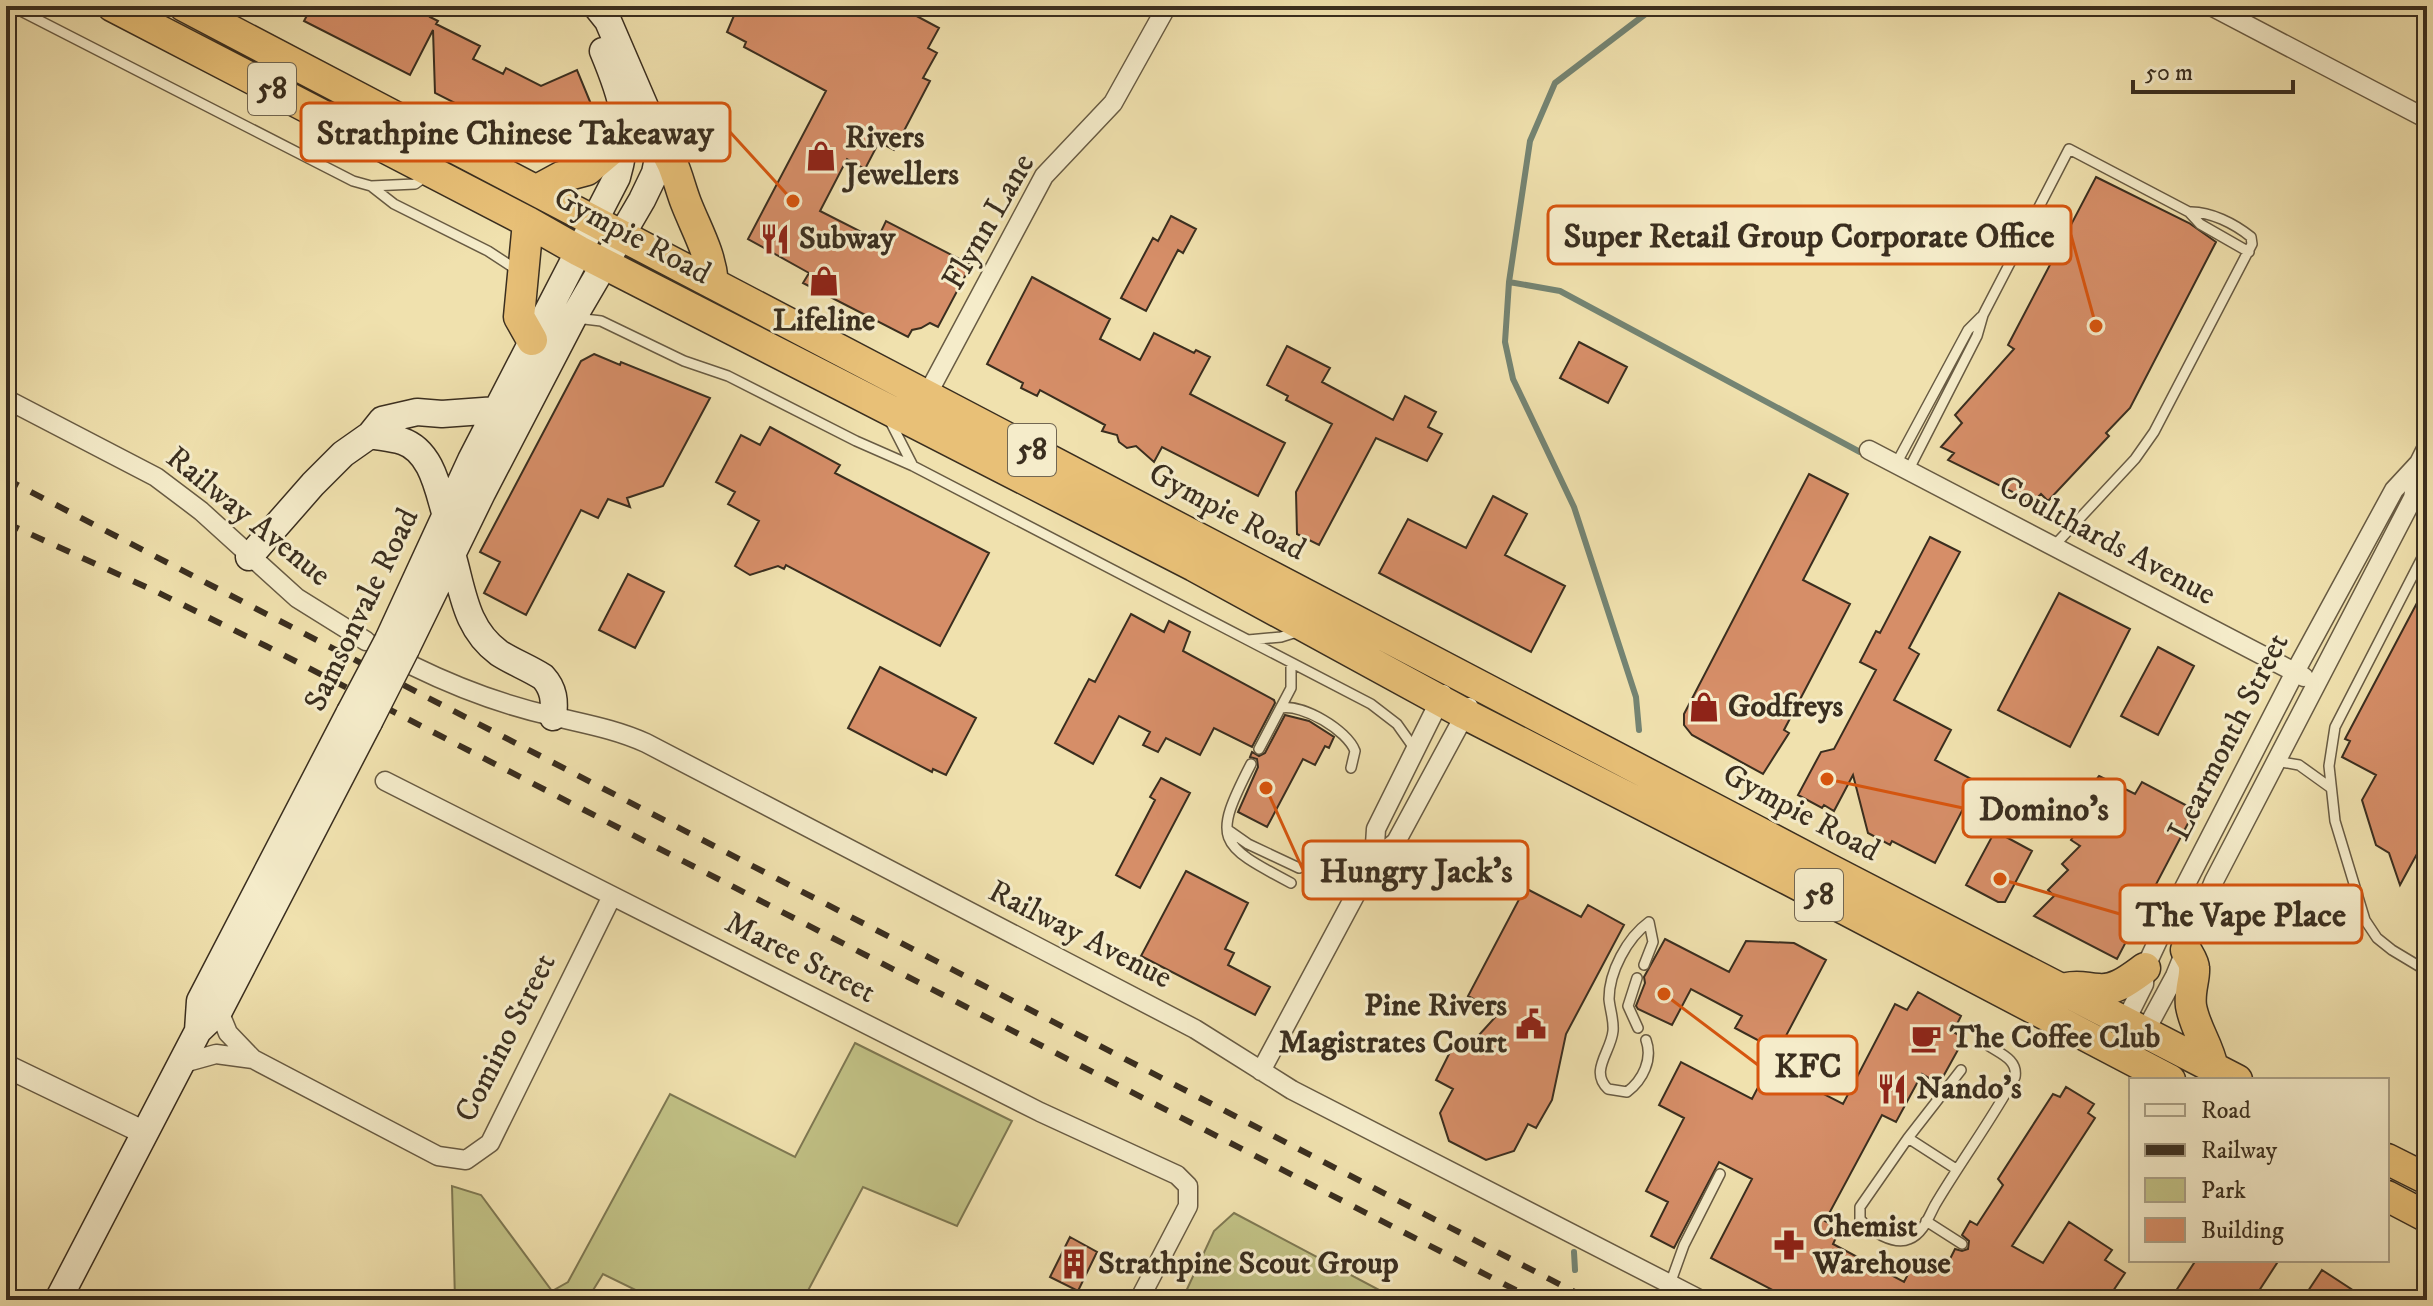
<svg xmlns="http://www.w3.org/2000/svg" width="2433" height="1306" viewBox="0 0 2433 1306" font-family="'IM FELL DW Pica',serif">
  <rect width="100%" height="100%" fill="#f0e1ae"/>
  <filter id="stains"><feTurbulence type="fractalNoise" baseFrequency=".0025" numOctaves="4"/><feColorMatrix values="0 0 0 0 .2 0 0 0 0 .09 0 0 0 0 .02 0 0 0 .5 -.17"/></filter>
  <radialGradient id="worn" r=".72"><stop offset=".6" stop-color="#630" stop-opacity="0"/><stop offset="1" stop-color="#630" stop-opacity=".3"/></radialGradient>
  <path fill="#c1c185" stroke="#7e7852" stroke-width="2" d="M855 1043 1012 1121 957 1226 863 1187 803 1300 766 1297 752 1300H656L603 1274 587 1300H455L452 1186 481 1195 552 1291 568 1282 670 1094 795 1157Z
    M1234 1213 1398 1300H1182L1214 1231Z"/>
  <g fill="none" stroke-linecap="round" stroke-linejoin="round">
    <path stroke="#748473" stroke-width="6" d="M1509 282 1560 291 1860 452
      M1639 730 1636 697 1574 507 1513 379 1505 342 1509 282 1530 141 1555 83 1656 6
      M1574 1252 1575 1270"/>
  </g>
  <path fill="#d68e68" stroke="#3a2e1f" stroke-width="2" d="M312 6H436L430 17 438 21 436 24 480 46 473 59 503 74 506 68 541 86 577 70 591 104 590 120 582 135 574 144 561 151H542L526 142 528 140 435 93 433 30 410 75 304 21Z
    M738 6H898L939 28 928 48 937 53 923 78 930 81 894 150 879 142 865 169 847 159 820 211 877 240 886 221 971 265 938 327 930 323 921 328 912 330 908 337 803 283 809 273 748 239 826 91 744 47 746 42 727 32Z
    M2096 177 2189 223 2216 242 2130 408 2106 433 2109 436 2048 501 2041 494 2030 505 2019 495 1948 460 1954 453 1941 447 1962 423 1955 415 2014 349 2008 345Z
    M1171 216 1196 229 1183 253 1178 250 1146 311 1121 298 1153 238 1158 241Z
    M1032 277 1110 319 1100 339 1140 360 1154 333 1194 353 1196 350 1210 357 1190 394 1285 443 1258 496 1162 447 1154 462 1136 446 1127 448 1119 442 1117 435 1102 431 1105 425 1040 390 1037 396 1021 388 1023 383 987 364Z
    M1579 342 1627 367 1608 403 1560 378Z
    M1287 346 1330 368 1322 382 1393 420 1405 396 1436 412 1428 427 1442 434 1427 461 1376 438 1319 545 1297 534 1296 492 1332 424 1286 400 1288 396 1267 385Z
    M594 354 620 365 621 362 710 398 663 486 627 498 630 507 608 499 598 518 581 510 526 615 484 593 500 562 480 552 581 361Z
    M770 427 840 465 835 473 989 553 940 646 786 565 784 569 778 566 750 575 735 566 759 521 728 504 735 492 716 482 741 435 760 445Z
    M1809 474 1848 494 1803 580 1850 604 1784 730 1789 733 1763 774 1692 735 1684 725V714Z
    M1493 496 1527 514 1505 555 1565 586 1531 652 1379 573 1408 519 1466 548Z
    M1930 537 1960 552 1909 648 1919 654 1894 700 1951 730 1935 760 1977 782 1935 863 1892 841 1890 845 1868 833 1853 775 1834 811 1824 805 1822 808 1798 795 1821 752 1834 749 1876 670 1860 662 1876 631 1880 633Z
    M628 574 664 592 635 648 599 630Z
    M2427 584V856L2418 852 2400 885 2389 853 2376 845 2362 800 2376 775 2342 757 2350 741 2345 739Z
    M2059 593 2130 629 2070 747 1998 710Z
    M1131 614 1164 632 1169 621 1190 632 1183 651 1274 700 1275 703 1252 747 1214 728 1200 755 1166 738 1158 752 1143 745 1150 732 1119 716 1093 764 1055 743 1089 679 1095 682Z
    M2158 647 2194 666 2158 735 2121 716Z
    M880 667 976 718 946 775 933 769 932 772 848 728Z
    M1285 715 1309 721 1334 737 1329 748 1325 746 1315 765 1303 759 1267 827 1238 812 1258 767 1257 759 1250 757 1252 752 1259 756 1265 753Z
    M2099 776 2135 794 2142 782 2195 810 2117 959 2034 916 2054 896 2048 890 2068 870 2062 864 2080 846 2071 840 2084 820 2080 815 2092 798 2086 793Z
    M1161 778 1190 793 1140 888 1116 875 1155 800 1150 797Z
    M1995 831 2032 851 2005 902H1998L1966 885Z
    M1186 871 1248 903 1225 949 1234 953 1228 965 1270 987 1255 1015 1141 956Z
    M1525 888 1581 917 1588 905 1624 925 1566 1034 1552 1100 1536 1128 1528 1124 1514 1151 1486 1160 1449 1141 1440 1113 1453 1089 1436 1080 1456 1040 1469 1046 1499 1013 1468 996Z
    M1665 939 1729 972 1746 941 1794 943 1826 960 1778 1051 1735 1028 1742 1016 1691 989 1672 1025 1638 1009 1636 1006 1645 983 1644 977Z
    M1918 992 1961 1016 1953 1032 1961 1036 1955 1046 1959 1048 1939 1084 1922 1074 1896 1122 1882 1115 1825 1221 1840 1229 1833 1244 1904 1282 1917 1257 1944 1271 1955 1249 1962 1251 1968 1249 1969 1241 1962 1235 1970 1221 1977 1225 2003 1185 1998 1179 2053 1094 2060 1097 2066 1087 2094 1104 2088 1113 2095 1118 2012 1246 2043 1263 2069 1222 2112 1250 2105 1260 2125 1273 2107 1300H1792L1711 1258 1752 1179 1719 1162 1674 1248 1651 1236 1668 1202 1646 1191 1684 1118 1659 1105 1681 1062 1752 1099 1769 1066 1843 1104 1895 1004 1907 1010Z
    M1070 1237 1097 1252 1078 1291 1050 1277Z
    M2196 1260H2279L2253 1300H2170Z
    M2322 1270 2368 1300H2302Z"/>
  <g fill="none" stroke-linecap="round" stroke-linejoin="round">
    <g stroke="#685b43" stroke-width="12">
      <path id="service" d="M11 6 353 181 371 186 415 184 426 176
        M371 186 394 204 488 251 520 272
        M576 318 601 321 684 361 728 376 856 441 913 466 1371 704 1397 724 1414 748
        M889 419 913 466
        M1896 464 1968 330 1981 317
        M1908 471 1977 336 1983 315 2069 149 2189 212 2200 224 2249 252
        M2053 547 2135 459 2154 432 2252 244 2251 237C2235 224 2210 211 2189 212
        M2427 548 2335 727 2329 766 2335 821 2365 920 2377 938 2392 950 2427 971
        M1248 640 1281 637 1300 631
        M1281 708C1303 704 1347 730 1355 751L1351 768
        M1259 749 1291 688V664
        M2276 761 2299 765 2331 788
        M1251 764C1212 840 1217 844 1291 883
        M1228 830 1248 844 1299 868
        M1644 965 1653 942 1649 922C1627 938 1609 972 1609 999 1610 1010 1614 1020 1613 1031 1611 1052 1589 1071 1608 1089L1627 1092C1643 1080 1653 1059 1646 1040
        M1637 978 1628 1006 1638 1028
        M1961 1070 1908 1138 1860 1207V1219C1869 1230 1894 1246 1909 1239 1923 1234 1929 1216 1935 1205 1961 1161 1991 1121 2015 1077 2018 1060 2001 1054 1989 1046
        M1908 1138 1956 1169
        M1926 1221 1962 1244
        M1670 1284 1684 1245 1720 1174"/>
    </g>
    <g stroke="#685b43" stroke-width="21">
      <path id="minor" d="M2211 6 2427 119
        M927 395 1044 176 1113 103 1167 6
        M6 399 156 477 201 511 297 598 366 641
        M1869 450 2304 677
        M413 666C458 688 503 705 552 716 585 724 615 729 646 743L1195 1029 1292 1090 1701 1300
        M385 781 1040 1112 1177 1175 1188 1186V1206L1139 1300
        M1374 860 1376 829 1443 694
        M219 1011 228 1033 253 1059 438 1156 466 1160 490 1143 612 896
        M2121 1030 2144 984 2145 968 2167 921 2295 672 2394 490 2419 463 2427 447
        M2141 1039 2175 976 2214 881 2413 498 2419 463
        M180 1064 216 1054 253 1059
        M1261 1071 1374 860 1396 842 1469 707"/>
    </g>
    <g stroke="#685b43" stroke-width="25">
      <path id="tertiary" d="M6 1066 145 1133"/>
    </g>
    <g stroke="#3a2e1f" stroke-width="29">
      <path id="secondary" d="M370 435C380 437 392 438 402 441 432 451 438 490 446 516
        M452 554C463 591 465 628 499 653 513 662 529 668 543 677 554 689 555 701 553 717
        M249 557 313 484 343 454 370 435 382 420 417 412 442 414 497 410
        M388 640 471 460 617 177C632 125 623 99 603 51
        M406 649 482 493 573 318 642 200 655 173 661 144 608 21 596 6
        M198 1031 200 1001 350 712
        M58 1300 198 1031 219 1011 369 722"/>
    </g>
    <g stroke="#3a2e1f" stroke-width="33">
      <path id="trunk" d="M112 6 528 222 579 251 1194 566 1465 714 1789 880 2170 1080
        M184 6 1829 869 2237 1080
        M661 144C675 162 678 182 686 203 697 231 710 252 713 282
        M537 190 561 177 587 170 626 137
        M528 222 519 317 532 340
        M2186 950C2188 954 2194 962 2194 968 2195 978 2189 991 2191 1006 2195 1029 2208 1044 2213 1068
        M2066 988C2079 985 2085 988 2098 989 2116 991 2131 978 2145 968
        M2387 1159 2427 1179
        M2387 1196 2427 1217"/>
    </g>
    <use href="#service" stroke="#f5ecca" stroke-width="9"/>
    <use href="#minor" stroke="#f5ecca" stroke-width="18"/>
    <use href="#tertiary" stroke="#f5ecca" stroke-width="22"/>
    <use href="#secondary" stroke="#f5ecca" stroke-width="26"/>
    <use href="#trunk" stroke="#e8c077" stroke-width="30"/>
    <path stroke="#3a2e1f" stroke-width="6" stroke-dasharray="14 14" stroke-linecap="butt" d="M6 479 1590 1300
      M6 523 157 592 266 646 1535 1300"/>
    <g stroke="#3a2e1f" stroke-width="29" stroke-linecap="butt">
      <path id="secondary-bridge" d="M350 712 388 640
        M369 722 406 649"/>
    </g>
    <use href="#secondary-bridge" stroke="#f5ecca" stroke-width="26"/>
  </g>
  <defs>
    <g id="shop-bare" transform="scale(2.4)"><path d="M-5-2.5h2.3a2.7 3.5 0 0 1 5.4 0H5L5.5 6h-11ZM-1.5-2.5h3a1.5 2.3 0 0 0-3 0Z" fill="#8f2418" stroke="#f5ecca" stroke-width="2.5" paint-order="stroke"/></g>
    <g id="restaurant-bare" transform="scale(2.4)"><path d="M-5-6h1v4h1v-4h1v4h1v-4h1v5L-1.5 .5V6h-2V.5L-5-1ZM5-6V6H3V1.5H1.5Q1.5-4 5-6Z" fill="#8f2418" stroke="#f5ecca" stroke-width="2.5" paint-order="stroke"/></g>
    <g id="civic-bare" transform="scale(2.4)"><path d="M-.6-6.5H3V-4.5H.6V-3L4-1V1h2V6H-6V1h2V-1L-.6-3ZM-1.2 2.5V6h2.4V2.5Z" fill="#8f2418" stroke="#f5ecca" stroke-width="2.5" paint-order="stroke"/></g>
    <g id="cafe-bare" transform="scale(2.4)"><path d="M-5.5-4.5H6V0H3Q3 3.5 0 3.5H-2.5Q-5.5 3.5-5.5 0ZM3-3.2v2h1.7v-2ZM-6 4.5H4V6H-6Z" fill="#8f2418" stroke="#f5ecca" stroke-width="2.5" paint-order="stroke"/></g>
    <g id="pharmacy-bare" transform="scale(2.4)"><path d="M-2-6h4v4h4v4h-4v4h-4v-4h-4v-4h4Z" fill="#8f2418" stroke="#f5ecca" stroke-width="2.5" paint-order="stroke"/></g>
    <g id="building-bare" transform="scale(2.4)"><path d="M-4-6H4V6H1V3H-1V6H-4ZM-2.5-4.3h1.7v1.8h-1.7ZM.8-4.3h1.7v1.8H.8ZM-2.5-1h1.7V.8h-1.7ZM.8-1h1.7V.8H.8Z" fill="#8f2418" stroke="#f5ecca" stroke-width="2.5" paint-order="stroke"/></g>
  </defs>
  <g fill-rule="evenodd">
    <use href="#shop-bare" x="821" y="156"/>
    <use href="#restaurant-bare" x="775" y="239"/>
    <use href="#shop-bare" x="824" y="281"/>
    <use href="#shop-bare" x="1704" y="707"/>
    <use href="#civic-bare" x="1531" y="1024"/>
    <use href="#cafe-bare" x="1926" y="1038"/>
    <use href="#restaurant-bare" x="1892" y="1089"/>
    <use href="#pharmacy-bare" x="1789" y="1245"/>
    <use href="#building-bare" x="1074" y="1264"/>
  </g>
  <g text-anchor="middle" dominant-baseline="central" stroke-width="6" stroke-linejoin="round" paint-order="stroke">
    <g fill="#f5ecca" stroke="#726752" stroke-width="2">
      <rect x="248" y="63" width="48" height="52" rx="6"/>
      <rect x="1008" y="424" width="48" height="52" rx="6"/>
      <rect x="1795" y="869" width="48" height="52" rx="6"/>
    </g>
    <g font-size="30" font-weight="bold" fill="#3a2e1f">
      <text x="272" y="89">58</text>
      <text x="1032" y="450">58</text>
      <text x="1819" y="895">58</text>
    </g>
    <g font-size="32" font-weight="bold" fill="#3a2e1f" stroke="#f5ecca" text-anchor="start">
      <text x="845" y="138">Rivers<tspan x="845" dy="37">Jewellers</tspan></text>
      <text x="799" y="239">Subway</text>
      <text x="824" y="321" text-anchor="middle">Lifeline</text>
      <text x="1728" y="707">Godfreys</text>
      <text x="1507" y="1006" text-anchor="end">Pine Rivers<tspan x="1507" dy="37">Magistrates Court</tspan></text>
      <text x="1950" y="1038">The Coffee Club</text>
      <text x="1916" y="1089">Nando's</text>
      <text x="1813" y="1227">Chemist<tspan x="1813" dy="37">Warehouse</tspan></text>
      <text x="1098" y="1264">Strathpine Scout Group</text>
    </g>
    <g font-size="32" fill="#3a2e1f" stroke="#f5ecca">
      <text transform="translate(989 222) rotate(-60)">Flynn Lane</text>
      <text transform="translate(632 236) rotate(28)">Gympie Road</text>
      <text transform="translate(1227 512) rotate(28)">Gympie Road</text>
      <text transform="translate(248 517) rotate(39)">Railway Avenue</text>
      <text transform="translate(2107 541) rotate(28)">Coulthards Avenue</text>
      <text transform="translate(362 610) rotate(-64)">Samsonvale Road</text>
      <text transform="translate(2229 737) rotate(-63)">Learmonth Street</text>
      <text transform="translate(1801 813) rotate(28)">Gympie Road</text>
      <text transform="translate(1080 935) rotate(27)">Railway Avenue</text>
      <text transform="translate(800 958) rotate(27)">Maree Street</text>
      <text transform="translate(506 1038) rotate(-63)">Comino Street</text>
    </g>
  </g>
  <path fill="none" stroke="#d7550e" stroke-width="3" d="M793 201L730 132M2096 326L2071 235M1827 779L1963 808M1266 788L1303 870M2000 879L2120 914M1664 994L1758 1065"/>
  <g fill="#d7550e" stroke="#f5ecca" stroke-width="3">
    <circle cx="793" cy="201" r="8"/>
    <circle cx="2096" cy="326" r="8"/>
    <circle cx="1827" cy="779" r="8"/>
    <circle cx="1266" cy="788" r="8"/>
    <circle cx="2000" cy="879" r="8"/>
    <circle cx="1664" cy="994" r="8"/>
  </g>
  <g fill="#f5ecca" stroke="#d7550e" stroke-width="3">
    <rect x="301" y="103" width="429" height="58" rx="8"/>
    <rect x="1548" y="206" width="523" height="58" rx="8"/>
    <rect x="1963" y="779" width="162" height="58" rx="8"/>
    <rect x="1303" y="841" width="225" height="58" rx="8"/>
    <rect x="2120" y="885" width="242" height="58" rx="8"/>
    <rect x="1758" y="1036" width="99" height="58" rx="8"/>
  </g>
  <g font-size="34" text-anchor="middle" font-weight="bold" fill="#3a2e1f">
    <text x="515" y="144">Strathpine Chinese Takeaway</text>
    <text x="1809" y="247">Super Retail Group Corporate Office</text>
    <text x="2044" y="820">Domino's</text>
    <text x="1416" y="882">Hungry Jack's</text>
    <text x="2241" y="926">The Vape Place</text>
    <text x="1808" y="1077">KFC</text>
  </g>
  <rect width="2433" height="1306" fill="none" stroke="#f0e1ae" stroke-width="32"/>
  <rect x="8" y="8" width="2417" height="1290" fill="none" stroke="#3a2e1f" stroke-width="4"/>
  <rect x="16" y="16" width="2401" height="1274" fill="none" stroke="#3a2e1f" stroke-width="2"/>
  <rect x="2129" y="1078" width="260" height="184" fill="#f5ecca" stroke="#aaa086" stroke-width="2"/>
  <rect x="2145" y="1104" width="40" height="12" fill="#f5ecca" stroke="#aaa086" stroke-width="2"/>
  <text x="2201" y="1118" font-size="24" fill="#3a2e1f">Road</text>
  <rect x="2145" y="1144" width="40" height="12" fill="#3a2e1f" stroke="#aaa086" stroke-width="2"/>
  <text x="2201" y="1158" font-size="24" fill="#3a2e1f">Railway</text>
  <rect x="2145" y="1178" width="40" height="24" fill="#c1c185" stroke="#aaa086" stroke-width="2"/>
  <text x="2201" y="1198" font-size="24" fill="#3a2e1f">Park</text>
  <rect x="2145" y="1218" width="40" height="24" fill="#d68e68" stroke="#aaa086" stroke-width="2"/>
  <text x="2201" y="1238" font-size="24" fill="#3a2e1f">Building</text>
  <path d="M2133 80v12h160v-12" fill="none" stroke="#3a2e1f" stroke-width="4"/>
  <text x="2145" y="80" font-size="24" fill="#3a2e1f" stroke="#f5ecca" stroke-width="6" paint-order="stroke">50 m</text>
  <rect width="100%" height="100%" filter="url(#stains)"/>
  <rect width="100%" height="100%" fill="url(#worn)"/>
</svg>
